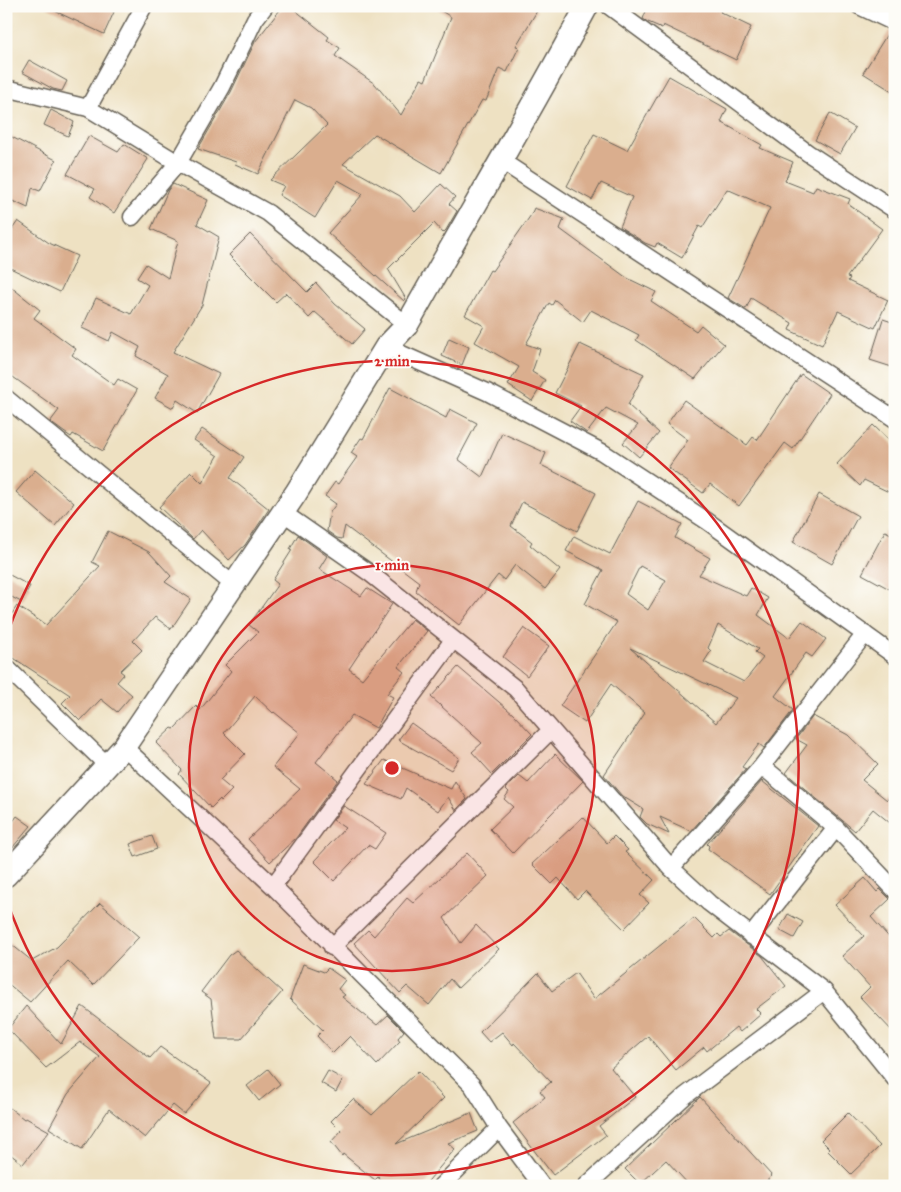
<svg xmlns="http://www.w3.org/2000/svg" width="901" height="1192" viewBox="0 0 901 1192" font-family="'IM FELL Great Primer',serif">
  <rect width="100%" height="100%" fill="#fdfcf7"/>
  <filter id="ink" filterUnits="userSpaceOnUse"><feTurbulence type="fractalNoise" baseFrequency=".02" numOctaves="2"/><feDisplacementMap in="SourceGraphic" scale="10" xChannelSelector="R" yChannelSelector="G"/><feConvolveMatrix kernelMatrix="1 2 1 2 8 2 1 2 1" color-interpolation-filters="sRGB"/></filter>
  <filter id="wash" filterUnits="userSpaceOnUse"><feTurbulence type="fractalNoise" baseFrequency=".0096" numOctaves="4" result="noise"/><feDisplacementMap in="SourceGraphic" scale="20" xChannelSelector="R" yChannelSelector="G"/><feGaussianBlur stdDeviation="1.12" result="paint"/><feColorMatrix in="noise" values="0 0 0 0 0 0 0 0 0 0 0 0 0 0 0 0 0 1.4 0 .05"/><feComposite in="paint" operator="in"/></filter>
  <g filter="url(#wash)">
    <rect width="100%" height="100%" fill="#eee1c2"/>
    <g id="blocks">
      <path fill="#daae8e" fill-rule="evenodd" d="M44 6H102L114 12 104 34Z
        M283 6H290L329 37 327 40 340 48 335 56 375 84 401 115 421 79 425 81 451 17 433 6H530L537 11 516 46 519 47 507 72 499 68 486 101 482 100 441 173 375 134 343 164 400 196 415 212 441 184 455 197 449 204 457 211 446 230 443 233 434 223 388 269 406 299 404 301 328 233 363 194 338 180 315 218 279 195 284 186 270 180 327 125 311 108 295 100 258 174 235 164 236 162 198 149 231 92 255 42Z
        M648 6H724L720 12 751 27 736 60 663 25 662 28 648 22 643 19Z
        M889 31 895 33V93L863 73Z
        M29 60 67 81 62 91 53 89 22 72Z
        M669 76 727 109 721 122 762 145 760 148 793 162 785 181 813 192 816 186 850 199 848 204 882 229 847 277 850 278 848 281 888 300 875 328 838 311 822 345 789 330 792 323 751 298 746 309 728 298 770 208 727 189 702 228 699 226 682 258 657 243 655 247 645 243 620 227 632 197 601 183 592 200 567 186 594 134 627 150Z
        M51 110 74 122 68 136 44 125Z
        M830 113 855 128 840 154 815 140Z
        M6 134 56 160 40 191 32 188 28 208 6 198Z
        M89 136 118 152 124 144 148 159 114 213 90 197 95 189 67 174Z
        M173 184 208 200 197 224 219 237 202 305 173 352 219 374 197 413 177 400 173 408 155 398 168 374 136 356 140 347 113 332 109 341 82 328 96 298 131 314 148 285 137 278 146 264 168 278 178 241 151 229 168 190Z
        M534 208 564 219 560 229 627 278 656 292 651 301 696 331 701 325 724 344 695 379 636 340 639 335 591 310 583 322 555 300 552 305 549 303 526 344 540 349 532 372 545 380 532 401 508 385 519 367 475 342 484 326 465 315 490 270 492 271 531 215Z
        M18 221 49 243 77 256 60 292 6 266V238Z
        M250 234 307 292 316 283 335 304 365 329 352 344 315 312 309 318 286 293 276 302 229 255Z
        M6 283 40 310 34 318 76 349 72 355 114 385 118 379 137 390 103 451 73 434 71 437 61 430 50 422 59 410 6 372Z
        M883 319 895 323V368L870 360Z
        M449 338 469 347 462 365 442 356Z
        M580 344 644 374 628 405 659 433 639 457 623 443 638 425 606 408 587 433 570 421 581 406 555 393Z
        M801 374 830 394 793 449 785 443 739 506 710 484 703 493 668 468 688 440 667 424 684 400 747 445 753 437 757 440Z
        M390 388 446 418 450 409 477 423 458 459 482 477 502 433 546 453 541 465 596 493 577 531 522 502 511 526 532 542 530 545 560 570 545 589 515 565 504 580 498 575 459 625 416 591 419 582 345 526 342 539 337 538 327 531 330 512 336 504 325 496 335 482 338 484 357 457 351 453 361 438 363 439Z
        M873 425 895 446V495L864 480 860 486 837 464Z
        M202 429 244 457 230 478 269 509 245 545 229 560 201 530 193 539 159 507 191 472 202 483 218 456 194 440Z
        M35 470 74 503 55 526 16 492Z
        M819 494 858 516 832 564 793 542Z
        M638 501 682 524 675 538 710 558 699 575 746 596 751 588 768 598 758 615 789 638 802 621 826 639 812 657 806 653 775 696 793 710 764 748 759 744 742 767 746 769 691 831 660 817 669 834 647 824 640 817 643 809 622 796 604 775 645 713 611 684 585 723 560 706 617 622 585 604 603 570 566 551 574 536 610 554ZM640 566 666 580 648 610 626 594ZM718 625 758 649 755 652 763 658 744 682 704 662 711 651 708 648ZM630 648 736 698 716 723Z
        M108 531 149 552 171 576 165 582 191 599 171 629 155 617 133 641 142 650 120 671 124 674 117 682 132 695 117 712 101 699 80 721 62 703 70 695 6 653V623L17 606 46 625 100 566 92 562Z
        M885 531 895 536V592L862 574Z
        M298 535 327 556 319 569 361 596 367 588 392 604 349 669 362 679 412 619 427 631 398 667 404 672 387 694 393 697 376 728 352 715 316 762 338 780 296 838 270 862 248 839 300 789 273 767 300 733 274 712 273 713 255 696 224 733 245 754 220 780 232 790 221 801 220 799 211 808 179 774 182 770 156 743 172 728 174 729 196 706 200 710 231 671 225 665 258 632 249 625 278 584 273 580 292 550 290 549Z
        M6 573 30 586 21 602 6 594Z
        M524 628 549 646 527 676 503 657Z
        M458 667 513 714 532 734 492 774 472 752 482 743 431 697Z
        M813 716 848 735 878 764 862 780 887 800 895 790V827L873 809 855 831 786 773 807 745 796 739Z
        M411 723 459 758 451 770 398 740Z
        M555 754 583 781 513 853 490 829 513 807 504 799 509 792 506 789 519 776 528 783Z
        M384 760 451 789 455 781 467 799 456 810 448 797 438 811 406 788 401 799 366 784Z
        M762 781 818 826 770 894 708 849 709 846 707 844Z
        M344 806 386 833 375 849 368 845 334 881 314 861 345 828 333 820Z
        M17 816 31 826 6 855V831Z
        M583 817 607 843 614 836 628 850 625 852 654 880 640 895 649 903 624 929 585 891 577 899 558 878 552 884 532 864Z
        M152 836 157 849 135 857 130 844Z
        M467 853 488 876 444 918 461 943 476 925 499 949 458 988 450 979 429 1005 407 986 400 993 354 943 368 930 374 936 407 898 413 903Z
        M865 878 877 892 880 889 890 899 871 917 895 944V1034L860 997 870 987 842 956 864 936 835 905Z
        M100 903 139 937 93 985 68 961 30 1002 6 982V940L32 961 57 947Z
        M788 914 803 922 794 938 779 930Z
        M694 918 714 938 718 934 721 937 729 931 762 956 786 986 756 1009 761 1014 740 1032 736 1027 707 1051 704 1047 676 1070 648 1036 611 1068 635 1097 599 1126 606 1135 553 1175 513 1123 545 1097 540 1091 551 1082 514 1043 513 1045 502 1032 489 1042 480 1032 538 973 552 991 576 973 594 999Z
        M236 950 282 992 241 1039H216L211 999 201 992 229 955Z
        M303 964 324 972 328 968 345 980 338 989 345 995 342 997 377 1025 388 1015 404 1031 398 1038 400 1041 377 1065 350 1036 333 1053 317 1036 323 1030 290 999Z
        M26 1006 61 1044 82 1006 150 1058 160 1047 211 1083 184 1114 173 1105 145 1138 109 1109 82 1149 49 1128 68 1094 100 1057 80 1042 46 1068 8 1029Z
        M268 1069 280 1084 259 1101 247 1086Z
        M328 1071 343 1079 336 1092 321 1083Z
        M418 1071 444 1098 396 1144 471 1113 478 1131 448 1143 455 1149 424 1186H386L378 1177 375 1180 343 1154 342 1156 331 1142 341 1131 331 1121 353 1099 372 1115Z
        M700 1097 772 1176 761 1186H690L666 1160 640 1184 625 1169Z
        M6 1105 24 1119 26 1118 49 1131 23 1164 6 1151Z
        M848 1113 880 1146 851 1174 828 1151 830 1149 821 1140Z"/>
    </g>
  </g>
  <g filter="url(#ink)">
    <use href="#blocks" fill-opacity="0" stroke="#666156" stroke-width="1"/>
    <g fill="none" stroke-linecap="round" stroke-linejoin="round">
      <g stroke="#666156" stroke-width="19">
        <path id="street" d="M609 6 808 153 895 210
          M859 6 895 23
          M6 88 88 108 178 163 268 213 407 325
          M88 108 144 6
          M500 160 895 419
          M132 217 178 163 222 87 255 19 265 6
          M386 347 487 392 602 452 707 521 895 656
          M6 398 235 586
          M282 512 371 574 516 689 671 868 709 903 824 991 895 1079
          M6 667 108 766
          M124 747 273 886 472 1085 499 1128 542 1186
          M762 766 836 828 895 890
          M671 868 762 766 865 634
          M273 886 453 640
          M751 936 836 828
          M332 947 550 731
          M441 1186 499 1128
          M586 1186 685 1096 824 991"/>
      </g>
      <g stroke="#666156" stroke-width="25">
        <path id="secondary" d="M6 875 124 747 296 493 386 347 407 325C467 218 529 114 587 6"/>
      </g>
      <use href="#street" stroke="#fff" stroke-width="16"/>
      <use href="#secondary" stroke="#fff" stroke-width="22"/>
    </g>
  </g>
  <circle cx="392" cy="768" r="203" fill="#d62828" fill-opacity=".12"/>
  <g fill="none" stroke="#d62828" stroke-width="2.5">
    <circle cx="392" cy="768" r="203"/>
    <path d="M7 635A407 407 0 1 1 7 901"/>
  </g>
  <circle cx="392" cy="768" r="8" fill="#d62828" stroke="#fdfcf7" stroke-width="2.5"/>
  <g font-size="15" text-anchor="middle" font-weight="bold" fill="#d62828" stroke="#fdfcf7" stroke-width="4" stroke-linejoin="round" paint-order="stroke">
    <text x="392" y="366">2 min</text>
    <text x="392" y="570">1 min</text>
  </g>
  <rect width="901" height="1192" fill="none" stroke="#fdfcf7" stroke-width="25"/>
</svg>
